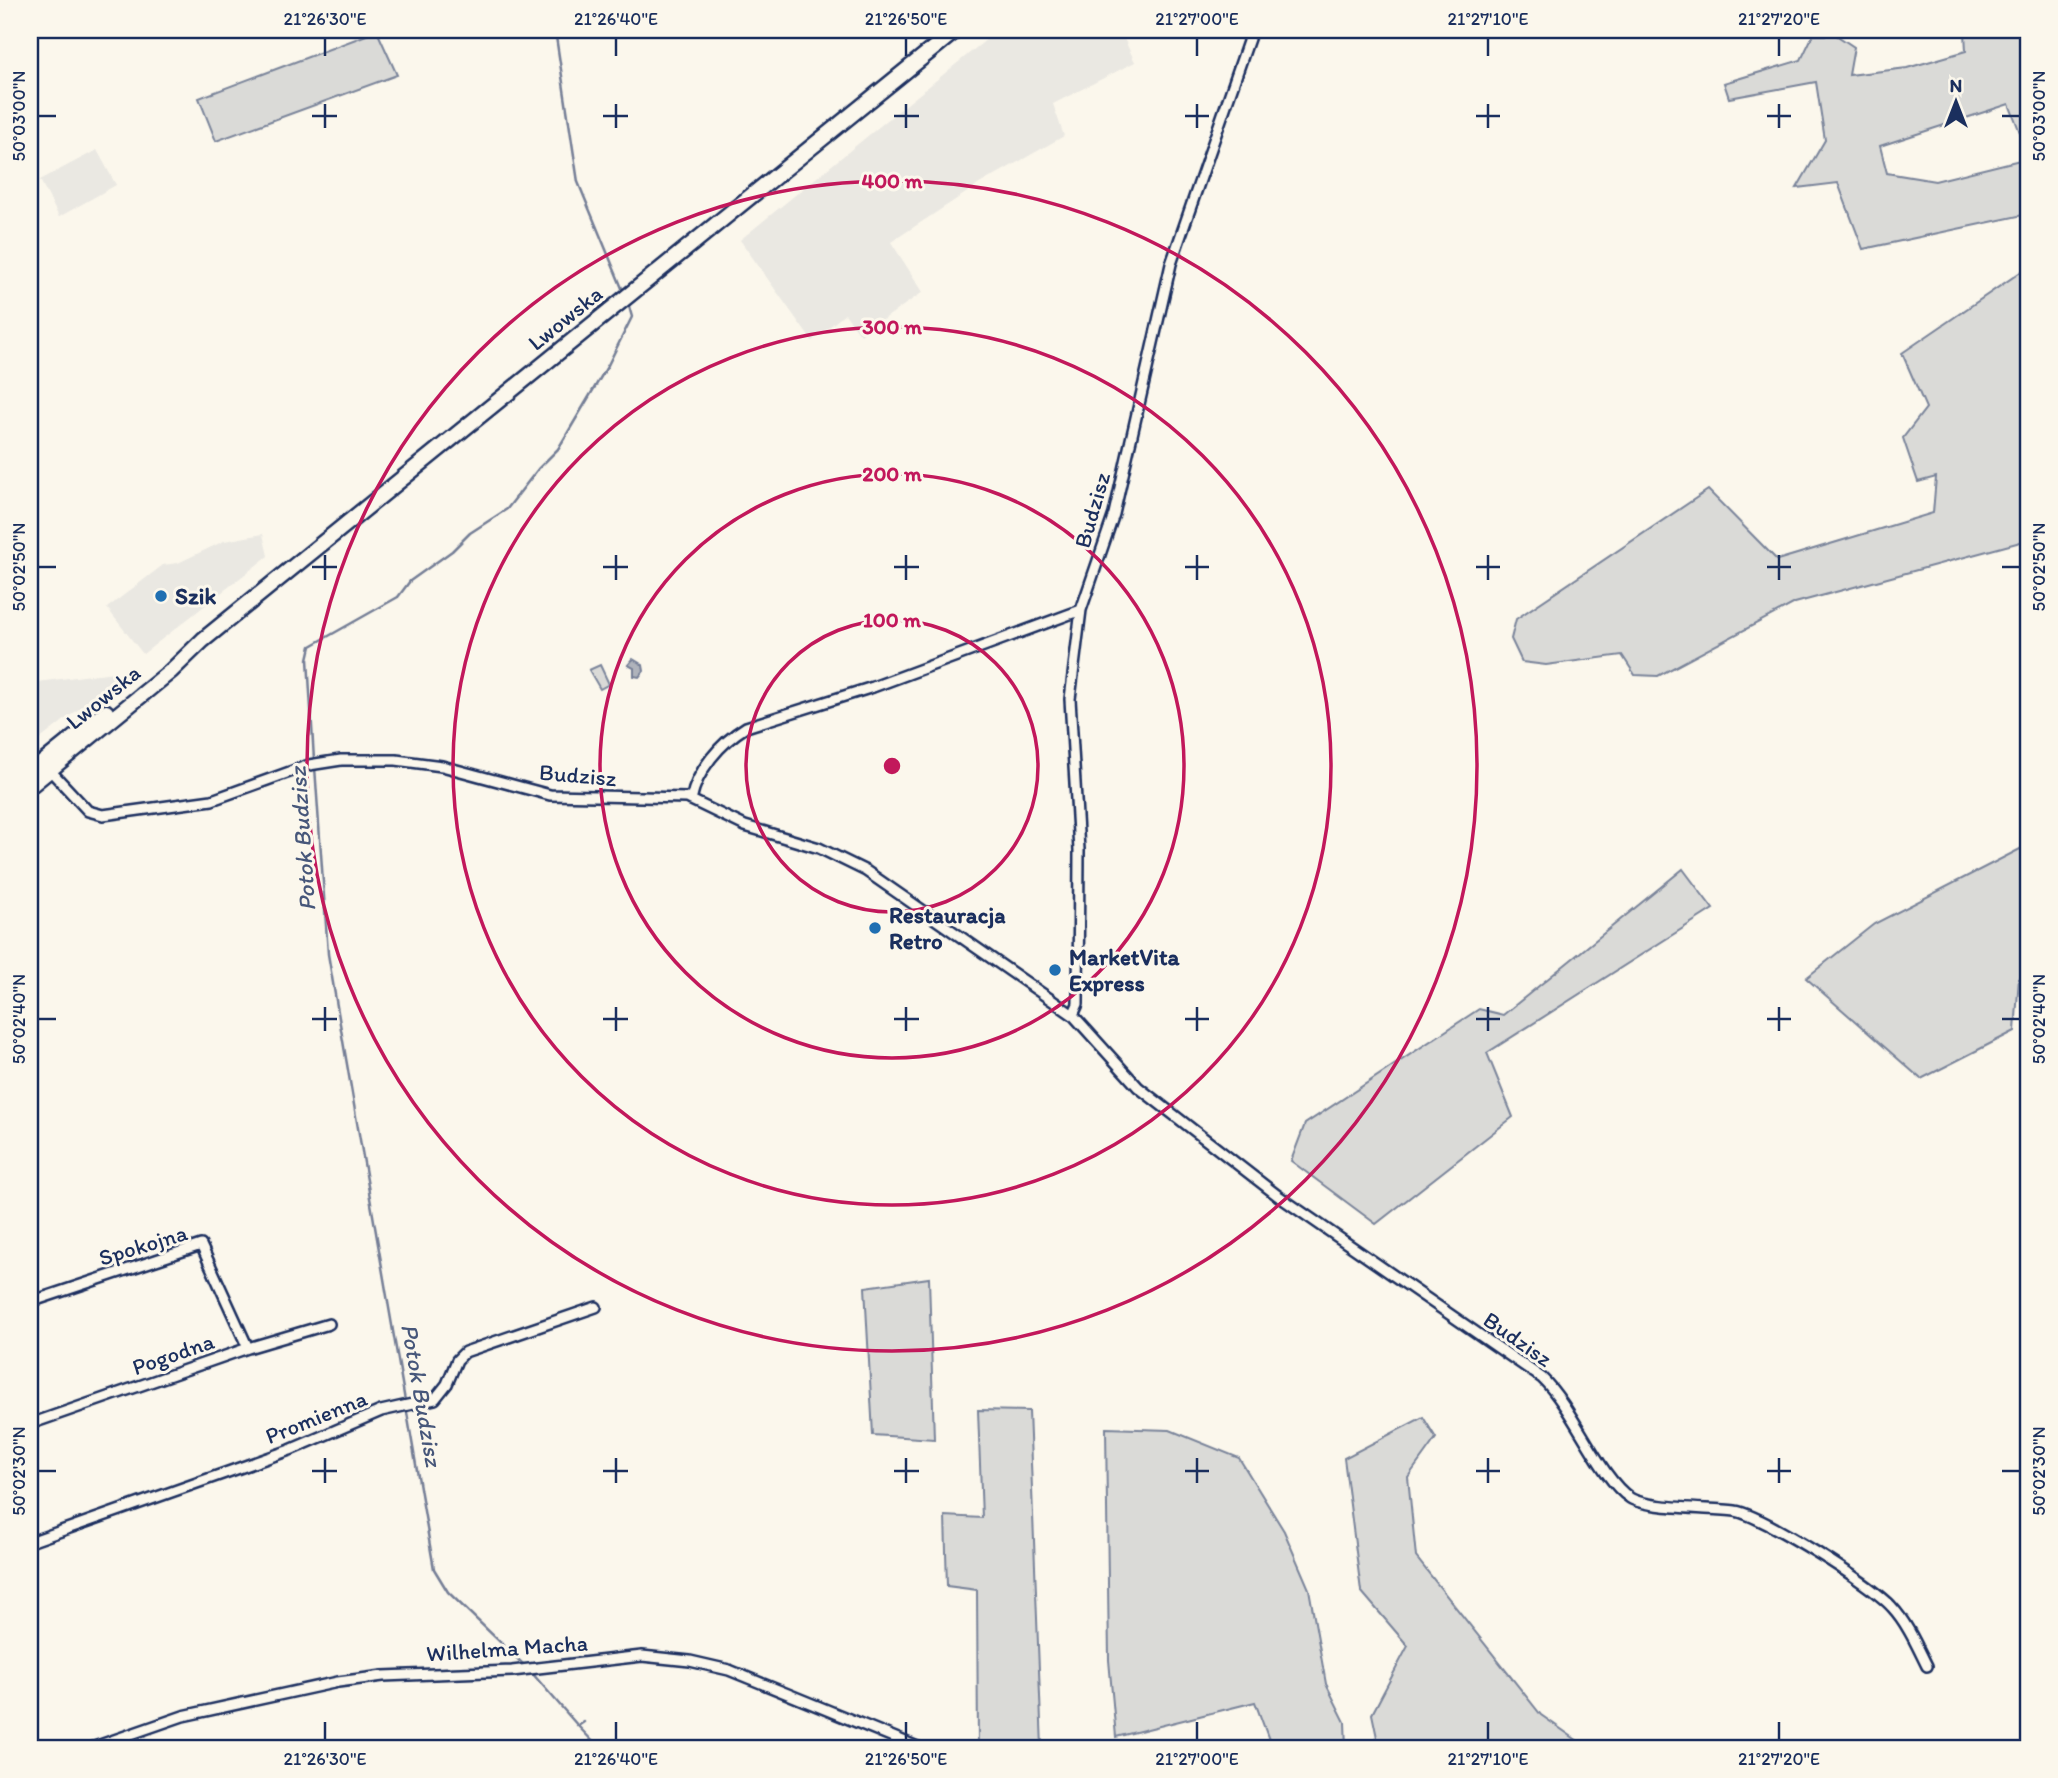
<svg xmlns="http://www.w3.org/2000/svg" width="2058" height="1778" viewBox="0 0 2058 1778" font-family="Itim,sans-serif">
  <rect width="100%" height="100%" fill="#fbf7ec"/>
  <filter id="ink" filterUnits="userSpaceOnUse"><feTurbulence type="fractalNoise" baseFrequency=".0143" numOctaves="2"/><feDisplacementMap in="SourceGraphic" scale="14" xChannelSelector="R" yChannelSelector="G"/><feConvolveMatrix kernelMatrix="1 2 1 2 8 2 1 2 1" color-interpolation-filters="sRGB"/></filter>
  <g filter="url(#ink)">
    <path fill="#eae8e2" d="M998 30H1120L1135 62 1053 104 1064 136 981 183 891 242 923 292 861 335 845 314 812 341 740 240Z
      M97 150 116 185 59 217 40 180Z
      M263 534 268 556 143 654 107 608 163 565 178 563 224 541Z
      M114 672 116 680 30 747V683Z"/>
    <path fill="#dadad7" stroke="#7a849a" stroke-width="2" d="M1976 30H2028V134L2021 135 2009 104 1880 146 1887 173 1935 181 2028 158V214L1863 249 1838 183 1797 188 1825 140 1816 82 1729 98 1724 83 1801 60 1813 35H1836L1854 47 1849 75 1907 68 1966 51 1965 32Z
      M377 31 397 75 216 141 199 98Z
      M2028 267V540L1795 603 1658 676 1635 675 1622 655 1546 665 1522 662 1511 639 1516 619 1708 490 1777 560 1933 513 1936 477 1918 482 1903 438 1926 408 1902 353Z
      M600 665 609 684 600 689 589 670Z
      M2028 845V974L2019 978 2015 1031 1921 1079 1806 978 1874 924Z
      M1683 869 1713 909 1487 1053 1513 1117 1376 1224 1291 1161 1305 1124 1479 1009 1503 1015Z
      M929 1278 934 1439 873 1435 865 1287Z
      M978 1410 1029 1411 1042 1748H978L977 1590 947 1586 945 1516 982 1518Z
      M1423 1417 1436 1438 1408 1477 1416 1557 1541 1715 1588 1748 1379 1747 1372 1714 1408 1646 1361 1591 1344 1458Z
      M1106 1428 1170 1430 1239 1458 1284 1531 1309 1589 1326 1684 1345 1722 1346 1748H1272L1255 1702 1116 1737 1109 1660Z"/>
    <path fill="#afb3bb" stroke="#747e96" stroke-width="2" d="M633 659 643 665 644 671 639 677 634 676V668L628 665Z"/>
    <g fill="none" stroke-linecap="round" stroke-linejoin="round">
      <path stroke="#747e96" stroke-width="2.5" d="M555 30 578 182 624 293
        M314 760 308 659 311 646 398 597 410 581 452 551 470 533 507 509 538 469 558 449 608 365 632 317 628 303
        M315 767 328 954 434 1569 448 1592 525 1666
        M532 1673 578 1726 584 1722
        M578 1726 599 1748"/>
      <g stroke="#1b2f5e" stroke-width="14">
        <path id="minor" d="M47 767 88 811 103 815 212 800 309 765 341 760H396L442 766 550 795 687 798 745 826 819 848 866 871 1073 1015 1138 1087 1277 1195 1542 1378C1574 1409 1599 1477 1630 1498 1647 1509 1712 1508 1735 1511 1762 1515 1873 1585 1892 1607 1907 1623 1917 1646 1927 1666
          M691 800C697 770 720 743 746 727L873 687 1081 610
          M1073 1015 1078 1004 1079 850 1070 699 1081 610 1114 514 1171 264 1252 30
          M30 1302 201 1245 248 1348
          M30 1424 248 1348 329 1324
          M30 1542 290 1450 381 1411 435 1399 447 1384 457 1360 465 1352 596 1307
          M91 1748 183 1716 338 1682 383 1676 512 1671 642 1656 690 1661 729 1670 920 1748"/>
      </g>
      <g stroke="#1b2f5e" stroke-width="19">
        <path id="primary" d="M30 773 106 712
          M30 786 171 671 203 640 956 30"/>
      </g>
      <use href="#minor" stroke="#fbf7ec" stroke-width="9"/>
      <use href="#primary" stroke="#fbf7ec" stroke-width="14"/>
    </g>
  </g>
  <path fill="none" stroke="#1b2f5e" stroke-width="2.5" d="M325 38V56M616 38V56M906 38V56M1197 38V56M1488 38V56M1779 38V56M325 104V128M616 104V128M906 104V128M1197 104V128M1488 104V128M1779 104V128M38 116H56M312 116H337M603 116H628M894 116H919M1185 116H1209M1476 116H1500M1767 116H1791M2002 116H2020M325 555V580M616 555V580M906 555V580M1197 555V580M1488 555V580M1779 555V580M38 567H56M312 567H337M603 567H628M894 567H919M1185 567H1209M1476 567H1500M1767 567H1791M2002 567H2020M325 1007V1031M616 1007V1031M906 1007V1031M1197 1007V1031M1488 1007V1031M1779 1007V1031M38 1019H56M312 1019H337M603 1019H628M894 1019H919M1185 1019H1209M1476 1019H1500M1767 1019H1791M2002 1019H2020M325 1458V1483M616 1458V1483M906 1458V1483M1197 1458V1483M1488 1458V1483M1779 1458V1483M38 1471H56M312 1471H337M603 1471H628M894 1471H919M1185 1471H1209M1476 1471H1500M1767 1471H1791M2002 1471H2020M325 1722V1740M616 1722V1740M906 1722V1740M1197 1722V1740M1488 1722V1740M1779 1722V1740"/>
  <g fill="none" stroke="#c2185b" stroke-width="3.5">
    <circle cx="892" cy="766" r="146"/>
    <circle cx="892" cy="766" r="292"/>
    <circle cx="892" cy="766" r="439"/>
    <circle cx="892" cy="766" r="585"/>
  </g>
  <g fill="#1f6fb2" stroke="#fbf7ec" stroke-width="2.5">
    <circle cx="161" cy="596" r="7"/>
    <circle cx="875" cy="928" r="7"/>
    <circle cx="1055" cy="970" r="7"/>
  </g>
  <g text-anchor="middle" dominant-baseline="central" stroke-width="6" stroke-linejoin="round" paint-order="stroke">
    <g font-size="23" fill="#1b2f5e" stroke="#fbf7ec">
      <text transform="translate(565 318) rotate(-39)">Lwowska</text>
      <text transform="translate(1092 510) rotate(-74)">Budzisz</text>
      <text transform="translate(103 697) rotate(-39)">Lwowska</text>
      <text transform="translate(578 775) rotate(5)">Budzisz</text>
      <text transform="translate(143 1245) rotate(-17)">Spokojna</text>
      <text transform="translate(1518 1339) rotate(35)">Budzisz</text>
      <text transform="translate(173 1354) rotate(-19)">Pogodna</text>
      <text transform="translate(316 1417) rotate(-22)">Promienna</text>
      <text transform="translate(507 1648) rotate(-4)">Wilhelma Macha</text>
    </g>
    <g font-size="23" font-weight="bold" fill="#1b2f5e" stroke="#fbf7ec" text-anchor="start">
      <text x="175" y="596">Szik</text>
      <text x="889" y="915">Restauracja<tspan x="889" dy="26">Retro</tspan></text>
      <text x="1069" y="957">MarketVita<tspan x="1069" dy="26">Express</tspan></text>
    </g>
    <g font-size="24" font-style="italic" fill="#47577a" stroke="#fbf7ec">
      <text transform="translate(302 839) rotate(-94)">Potok Budzisz</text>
      <text transform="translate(422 1395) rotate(80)">Potok Budzisz</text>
    </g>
  </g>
  <circle cx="892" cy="766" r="10" fill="#c2185b" stroke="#fbf7ec" stroke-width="3.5"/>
  <g font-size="21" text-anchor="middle" font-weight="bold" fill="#c2185b" stroke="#fbf7ec" stroke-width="6" stroke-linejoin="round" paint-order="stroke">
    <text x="892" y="188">400 m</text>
    <text x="892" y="334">300 m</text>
    <text x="892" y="481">200 m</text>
    <text x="892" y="627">100 m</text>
  </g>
  <rect width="2058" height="1778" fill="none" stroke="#fbf7ec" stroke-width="77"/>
  <g transform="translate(1956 102)" stroke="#fbf7ec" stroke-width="5" paint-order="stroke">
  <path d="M0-5L12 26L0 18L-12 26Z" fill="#1b2f5e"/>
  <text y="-10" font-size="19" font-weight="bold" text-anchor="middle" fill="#1b2f5e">N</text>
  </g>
  <rect x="38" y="38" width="1982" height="1702" fill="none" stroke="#1b2f5e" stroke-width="2.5"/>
  <g font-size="18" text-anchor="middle" fill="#1b2f5e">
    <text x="325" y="25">21°26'30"E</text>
    <text x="616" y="25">21°26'40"E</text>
    <text x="906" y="25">21°26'50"E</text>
    <text x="1197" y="25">21°27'00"E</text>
    <text x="1488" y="25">21°27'10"E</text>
    <text x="1779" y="25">21°27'20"E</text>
    <text transform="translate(19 116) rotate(-90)" y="6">50°03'00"N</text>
    <text transform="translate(2039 116) rotate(-90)" y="6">50°03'00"N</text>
    <text transform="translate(19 567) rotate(-90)" y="6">50°02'50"N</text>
    <text transform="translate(2039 567) rotate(-90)" y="6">50°02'50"N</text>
    <text transform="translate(19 1019) rotate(-90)" y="6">50°02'40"N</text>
    <text transform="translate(2039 1019) rotate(-90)" y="6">50°02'40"N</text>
    <text transform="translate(19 1471) rotate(-90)" y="6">50°02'30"N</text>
    <text transform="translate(2039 1471) rotate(-90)" y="6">50°02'30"N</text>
    <text x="325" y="1765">21°26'30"E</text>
    <text x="616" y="1765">21°26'40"E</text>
    <text x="906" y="1765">21°26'50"E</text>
    <text x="1197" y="1765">21°27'00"E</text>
    <text x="1488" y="1765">21°27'10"E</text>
    <text x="1779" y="1765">21°27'20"E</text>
  </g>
</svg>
